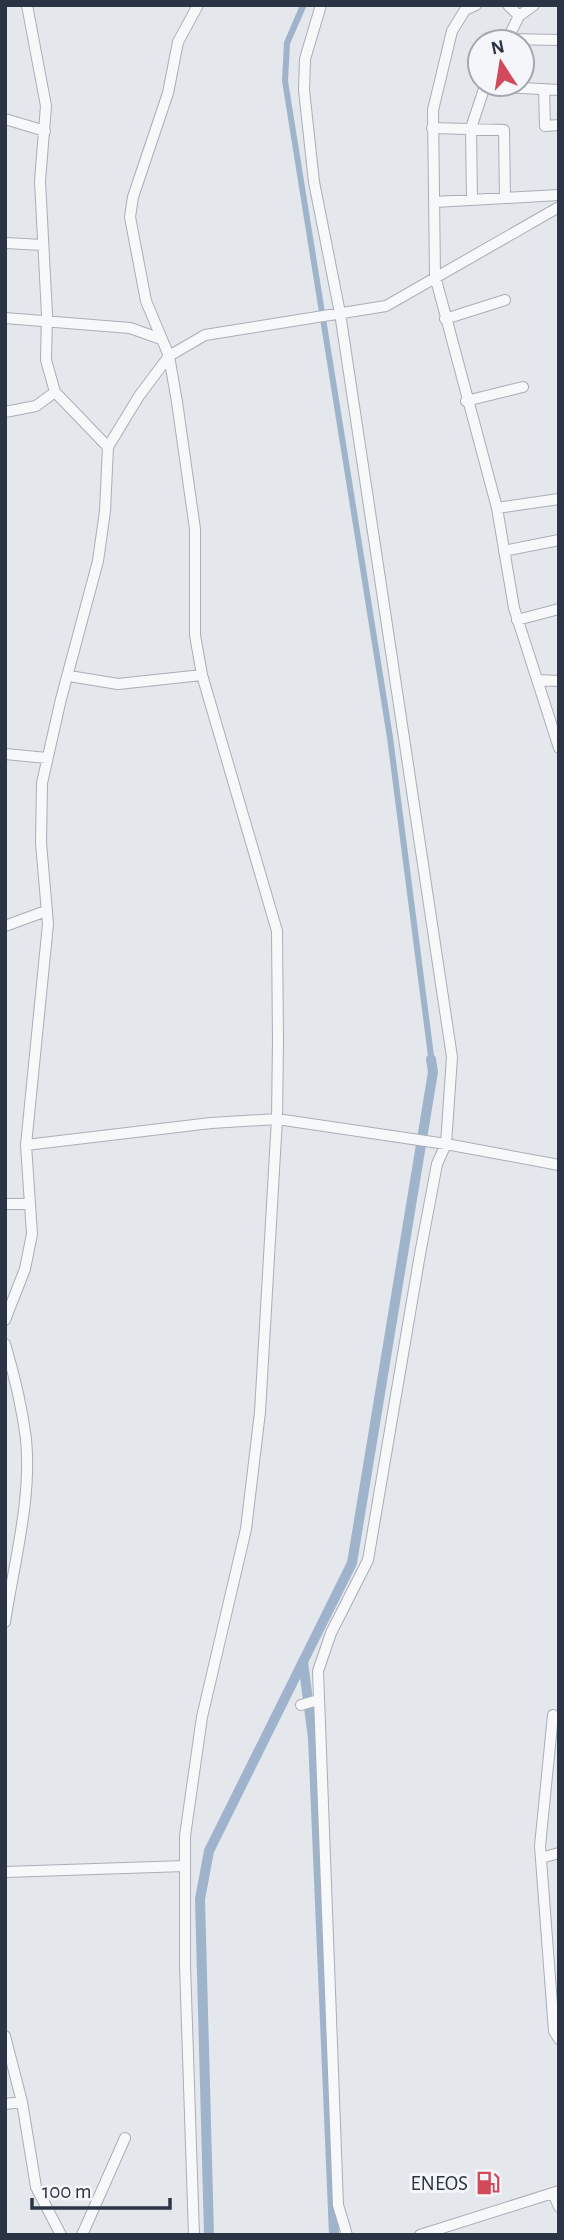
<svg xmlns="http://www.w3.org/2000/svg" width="564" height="2240" viewBox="0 0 564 2240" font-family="'Alegreya Sans',sans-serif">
  <rect width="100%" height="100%" fill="#e4e7ec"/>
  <path fill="#9fb4cc" d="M300 5H307L290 44 288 81 393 737 436 1071 430 1072 387 738 282 81 284 42Z"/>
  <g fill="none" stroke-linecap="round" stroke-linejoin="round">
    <path stroke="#9fb4cc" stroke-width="10" d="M303 1662 313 1738 334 2235
      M209 2235 200 1899 209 1851 352 1563 433 1072 431 1059"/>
    <g stroke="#a9aeb7" stroke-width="12">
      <path id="minor" d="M27 5 46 106 40 181 47 315 46 360 55 392 108 447
        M321 5 305 59 304 90 314 182 340 313 452 1057 446 1144 437 1164 420 1254 368 1560 331 1633 318 1671 338 2205 347 2235
        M476 5 465 10 452 31 433 110 435 276 497 508 514 608 559 748
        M508 5 519 16
        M508 39 559 40
        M506 42 519 16 534 5
        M544 89 545 126 559 125
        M5 119 45 131
        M432 128 504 130 505 198
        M472 200 471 128 485 86 559 90
        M435 202 559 195
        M5 243 43 245
        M5 318 130 328 161 339
        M445 319 505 300
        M466 401 523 387
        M5 412 36 406 55 392
        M497 508 559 499
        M504 551 559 540
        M517 620 559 609
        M69 676 118 684 202 675
        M537 680 559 681
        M5 754 47 758
        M5 926 46 911
        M26 1145 211 1123 277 1119 446 1144 559 1165
        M5 1204H30
        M5 1320 25 1269 32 1234 26 1145 48 924 41 843 42 783 61 699 98 561 105 511 108 447 139 396 169 356 205 335 386 306 559 207
        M5 1344C14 1374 22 1407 26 1439 32 1498 14 1563 5 1622
        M301 1705 318 1700
        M553 1715 540 1846 554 2031 559 2039
        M541 1858 559 1853
        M5 1872 185 1866
        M5 2036 22 2102 36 2187 61 2235
        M5 2104 22 2102
        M553 2193 559 2207
        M82 2235 125 2138
        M194 2235 185 1965V1836L202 1717 246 1529 260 1412 277 1119 278 1041 277 931 202 675 195 635V529L177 402 169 356 146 301 130 217 133 197 168 93 178 42 198 5
        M420 2235 559 2191"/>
    </g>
    <use href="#minor" stroke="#f7f8fa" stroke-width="10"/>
  </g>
  <defs>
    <g id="fuel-bare" transform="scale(1.89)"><path d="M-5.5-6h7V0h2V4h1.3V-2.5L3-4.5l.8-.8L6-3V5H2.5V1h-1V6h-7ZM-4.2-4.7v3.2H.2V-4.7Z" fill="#d1495b" stroke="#f4f6f9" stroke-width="2.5" paint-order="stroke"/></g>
  </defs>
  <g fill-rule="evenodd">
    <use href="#fuel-bare" x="488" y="2183"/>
  </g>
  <g text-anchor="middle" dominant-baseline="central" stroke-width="6" stroke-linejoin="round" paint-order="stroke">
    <g font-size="21" fill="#2b3445" stroke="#f4f6f9" text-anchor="end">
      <text x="468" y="2183">ENEOS</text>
    </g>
  </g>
  <rect width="564" height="2240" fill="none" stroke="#2b3445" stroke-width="14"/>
  <g transform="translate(501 63) rotate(348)"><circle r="33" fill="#f4f6f9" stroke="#a4a8b1" stroke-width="2"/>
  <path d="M0-5L12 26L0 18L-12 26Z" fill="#d1495b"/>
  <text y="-10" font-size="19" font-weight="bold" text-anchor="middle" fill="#2b3445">N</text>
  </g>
  <path d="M32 2198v10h138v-10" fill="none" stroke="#2b3445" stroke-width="3.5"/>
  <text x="42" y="2198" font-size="21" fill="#2b3445" stroke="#f4f6f9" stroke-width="5" paint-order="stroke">100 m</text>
</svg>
